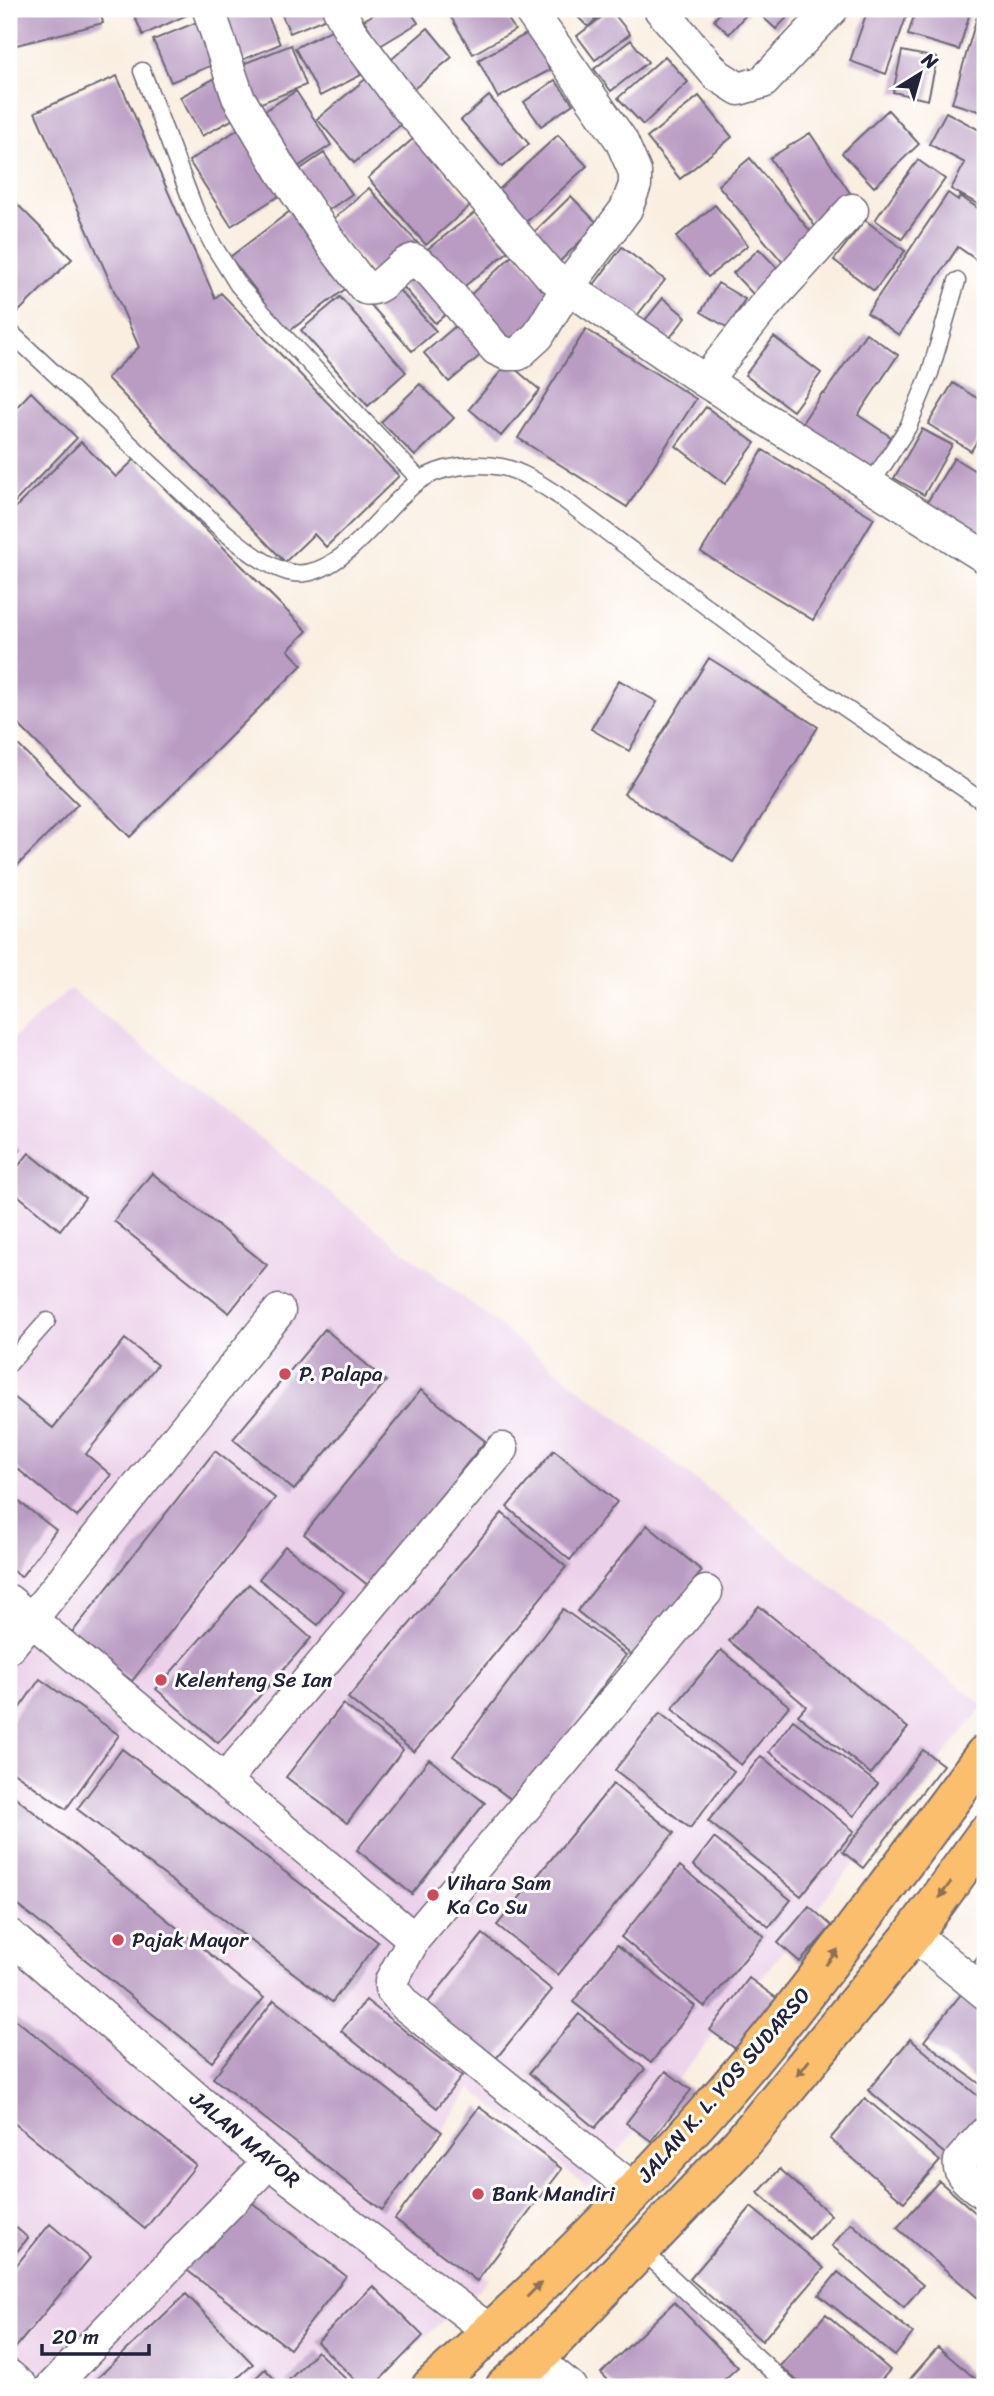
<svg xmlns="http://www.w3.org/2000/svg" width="994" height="2396" viewBox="0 0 994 2396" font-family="Sriracha,sans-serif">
  <rect width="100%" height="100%" fill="#fff"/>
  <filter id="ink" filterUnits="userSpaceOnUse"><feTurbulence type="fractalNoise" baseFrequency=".0143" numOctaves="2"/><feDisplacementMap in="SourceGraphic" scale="14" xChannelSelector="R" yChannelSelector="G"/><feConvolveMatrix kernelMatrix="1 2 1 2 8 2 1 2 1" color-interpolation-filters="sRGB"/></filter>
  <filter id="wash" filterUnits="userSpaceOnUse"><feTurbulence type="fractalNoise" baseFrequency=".00686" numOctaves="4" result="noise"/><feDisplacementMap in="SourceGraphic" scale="28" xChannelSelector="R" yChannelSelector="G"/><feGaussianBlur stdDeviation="1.57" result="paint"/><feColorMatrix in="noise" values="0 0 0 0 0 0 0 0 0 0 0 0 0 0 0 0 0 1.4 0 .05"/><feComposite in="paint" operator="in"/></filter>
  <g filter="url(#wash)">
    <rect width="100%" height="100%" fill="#f9eee0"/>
    <path fill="#ecd1ea" d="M70 989 984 1706 588 2188 471 2088 392 2203 489 2279 370 2387H9V1042Z"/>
    <g id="blocks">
      <path fill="#ba9cc3" d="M9 9H100L103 23 9 47Z
        M142 9H200L143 35 133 13Z
        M228 9H265L280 44 235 63 214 15Z
        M279 9H326L329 17 290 33Z
        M383 9H409L418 23 380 46 364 20Z
        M446 9H502L515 30 473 54Z
        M570 9H606L588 27Z
        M723 9H751L729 34 714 20Z
        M757 9H795L776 29 755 10Z
        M868 9H909L886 74 850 61Z
        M916 9H971L959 50 908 35Z
        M611 10 630 34 595 60 577 36Z
        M979 10 985 12V113L952 103Z
        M202 20 220 62 171 82 153 40Z
        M337 27 361 75 320 96 295 48Z
        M428 28 452 57 410 92 386 64Z
        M530 32 550 70 498 98 478 60Z
        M631 40 648 62 611 91 594 69Z
        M291 45 306 85 254 106 238 66Z
        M902 51 937 58 928 100 893 92Z
        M665 56 688 82 643 125 618 98Z
        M221 75 243 114 202 136 180 97Z
        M117 76 215 298 221 293 399 476 326 547 314 534 285 562 107 378 139 347 35 112Z
        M368 77 404 122 354 163 317 119Z
        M555 80 573 104 541 126 524 102Z
        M296 91 331 145 296 168 260 114Z
        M489 96 529 144 502 167 461 120Z
        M699 96 732 137 680 179 647 138Z
        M888 110 919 144 874 187 842 153Z
        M946 112 985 133V208L951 189 965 163 929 144Z
        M248 123 290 189 231 226 189 161Z
        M810 133 856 202 816 228 770 158Z
        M558 135 587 166 524 224 495 193Z
        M414 138 472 204 426 245 368 178Z
        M324 153 352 194 327 211 299 170Z
        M750 158 816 238 784 264 718 185Z
        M918 160 945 179 902 239 875 220Z
        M369 188 421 247 381 282 329 223Z
        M948 193 958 200 960 196 985 213V266L958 247 899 335 867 313Z
        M9 196 72 259 18 312 9 303Z
        M571 196 598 224 553 268 526 240Z
        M298 205 356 281 288 332 230 257Z
        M715 205 748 245 708 277 676 237Z
        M477 211 509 251 457 292 425 251Z
        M865 220 905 251 874 291 834 260Z
        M622 247 665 280 635 318 593 286Z
        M759 249 783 274 757 298 733 273Z
        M515 253 558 300 510 345 467 298Z
        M423 265 457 305 435 323 401 284Z
        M391 281 436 331 412 351 368 302Z
        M718 283 745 299 728 328 701 312Z
        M340 297 406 372 368 406 301 330Z
        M663 298 686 317 665 344 641 325Z
        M465 318 490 347 449 382 424 353Z
        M586 329 696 399 627 507 518 438Z
        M866 333 898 355 858 415 894 439 874 468 802 423 822 393 824 394Z
        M774 337 821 373 793 411 745 375Z
        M508 363 540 390 501 436 469 409Z
        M953 383 985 403V428L971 451 928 424Z
        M420 384 454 418 415 456 381 422Z
        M31 392 77 438 9 508V415Z
        M706 407 755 443 725 484 676 446Z
        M922 429 952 445 924 495 894 478Z
        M81 442 116 477 135 459 307 631 288 650 302 665 130 837 9 715V514Z
        M763 450 874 518 813 620 701 552Z
        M954 458 985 477V547L923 509Z
        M709 658 818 727 733 862 624 794Z
        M619 680 657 702 629 751 591 729Z
        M9 736 78 804 14 869 9 863Z
        M9 1141 20 1150 9 1164Z
        M29 1153 85 1198 60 1230 9 1188V1177Z
        M152 1173 267 1265 229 1313 114 1221Z
        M325 1329 386 1381 294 1490 233 1439Z
        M125 1339 157 1365 86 1454 111 1475 77 1517 9 1462V1396L10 1394 53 1428Z
        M421 1390 485 1441 369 1586 304 1534Z
        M554 1450 617 1502 570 1560 507 1507Z
        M215 1451 275 1498 132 1681 71 1634Z
        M9 1494 56 1530 21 1577 9 1568Z
        M502 1513 566 1567 414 1752 348 1698Z
        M647 1525 702 1571 633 1656 577 1611Z
        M285 1546 344 1592 318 1625 259 1579Z
        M249 1584 311 1638 218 1743 156 1689Z
        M759 1606 908 1728 871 1774 798 1715 806 1706 729 1641Z
        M563 1609 626 1655 516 1803 453 1756Z
        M721 1650 789 1706 741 1765 672 1709Z
        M40 1679 119 1735 66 1809 9 1769V1723Z
        M343 1704 403 1750 347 1823 286 1777Z
        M660 1713 734 1771 690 1828 615 1770Z
        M793 1720 878 1784 854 1816 769 1752Z
        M122 1749 378 1942 332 2002 77 1809Z
        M923 1750 943 1765 863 1868 843 1852Z
        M761 1756 854 1831 801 1896 708 1821Z
        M429 1759 485 1803 412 1894 357 1850Z
        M613 1784 674 1833 558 1975 497 1925Z
        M9 1792 264 1998 212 2062 9 1898Z
        M714 1838 791 1900 769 1927 693 1865Z
        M680 1866 764 1936 705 2007 621 1937Z
        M809 1906 832 1926 800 1962 778 1943Z
        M483 1934 552 1990 494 2061 425 2006Z
        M617 1945 695 2006 651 2063 573 2002Z
        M985 1947V1975L972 1966Z
        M749 1978 779 2000 740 2052 710 2030Z
        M966 1988 985 2003V2088L924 2041Z
        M274 2000 442 2132 382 2210 213 2078Z
        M366 2000 462 2076 437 2108 341 2031Z
        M9 2014 196 2165 145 2229 9 2119Z
        M579 2014 645 2069 595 2128 529 2073Z
        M910 2039 985 2102V2127L956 2163 868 2090Z
        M666 2071 691 2090 651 2141 626 2123Z
        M865 2098 940 2161 904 2202 830 2139Z
        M479 2107 562 2169 477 2281 395 2219Z
        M780 2169 831 2215 809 2239 758 2193Z
        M939 2181 985 2221V2304L897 2228Z
        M241 2194 346 2276 290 2349 184 2268Z
        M751 2207 824 2268 762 2341 690 2279Z
        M9 2221 28 2238 9 2261Z
        M851 2223 923 2285 904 2307 832 2246Z
        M50 2224 90 2258 12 2352 9 2349V2274Z
        M838 2272 913 2333 895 2356 819 2295Z
        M373 2286 423 2336 373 2387H362L317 2342Z
        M186 2294 253 2364 228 2387H88Z
        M674 2302 738 2367 716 2387H615L601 2373Z
        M826 2314 890 2370 875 2387H804L780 2366Z
        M938 2347 985 2387H903Z
        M317 2351 354 2387H290L286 2383Z
        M265 2369 282 2387H246Z"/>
    </g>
  </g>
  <g filter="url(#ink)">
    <use href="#blocks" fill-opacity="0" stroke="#6d6975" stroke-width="2"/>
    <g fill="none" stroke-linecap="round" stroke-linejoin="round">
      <g stroke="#6d6975" stroke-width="19">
        <path id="lane" d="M142 71 195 210 213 245 238 285 281 333 420 480
          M9 331 221 529C241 545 263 565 288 572 339 585 383 506 419 481 440 466 477 462 502 467 522 471 542 485 559 496L807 682 985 803
          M871 484 908 427 930 373 957 281
          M9 1364 47 1321
          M640 2248 789 2387"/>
      </g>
      <g stroke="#6d6975" stroke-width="35">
        <path id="street" d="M339 9 350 31 403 102 550 275 705 381 985 557
          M660 9 717 75 739 89 763 82 832 9
          M209 10 238 97 281 170 335 249 365 288C383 293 396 264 414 260L431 272 496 349 507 354H518L538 336 567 288 626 209 635 185V172L621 140 529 9
          M705 381 766 304 852 210
          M9 1601 414 1939
          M9 1647 279 1311
          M225 1780 502 1449
          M913 1934 985 1993
          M9 1935 269 2162 491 2332
          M985 2133 960 2161C957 2176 974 2185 985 2194
          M634 2190 405 2005 391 1988V1981L414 1939 706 1592
          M536 2359 570 2387
          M9 2376 22 2387
          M52 2387 269 2162"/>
      </g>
      <g stroke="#6d6975" stroke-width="42">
        <path id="highway" d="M431 2387C516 2309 602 2228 680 2142 792 2021 886 1885 985 1754
          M505 2387 536 2359 741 2144 913 1934 985 1835"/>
      </g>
      <use href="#lane" stroke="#fff" stroke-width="16"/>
      <use href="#street" stroke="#fff" stroke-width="32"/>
      <use href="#highway" stroke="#fabe6d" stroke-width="38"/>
    </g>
    <defs><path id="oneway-solid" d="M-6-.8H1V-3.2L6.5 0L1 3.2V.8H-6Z" transform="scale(1.75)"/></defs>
    <g fill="#8e7054">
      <use href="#oneway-solid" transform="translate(945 1890) rotate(126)"/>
      <use href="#oneway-solid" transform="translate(832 1957) rotate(-53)"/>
      <use href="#oneway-solid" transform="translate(803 2068) rotate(129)"/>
      <use href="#oneway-solid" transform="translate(534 2290) rotate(-45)"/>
    </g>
  </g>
  <g fill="#d1495b" stroke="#fff" stroke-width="2.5">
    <circle cx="285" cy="1374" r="7"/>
    <circle cx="161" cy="1680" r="7"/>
    <circle cx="433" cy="1895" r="7"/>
    <circle cx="118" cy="1940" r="7"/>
    <circle cx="478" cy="2194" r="7"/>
  </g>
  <g text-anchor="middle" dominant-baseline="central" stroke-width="6" stroke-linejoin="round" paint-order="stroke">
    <g font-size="21" fill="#22223b" stroke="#fff" text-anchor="start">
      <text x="299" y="1374">P. Palapa</text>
      <text x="175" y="1680">Kelenteng Se Ian</text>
      <text x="447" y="1883">Vihara Sam<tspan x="447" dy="24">Ka Co Su</tspan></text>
      <text x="132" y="1940">Pajak Mayor</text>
      <text x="492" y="2194">Bank Mandiri</text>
    </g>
    <g font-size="21" fill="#22223b" stroke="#fff">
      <text transform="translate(724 2085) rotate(-49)">JALAN K. L. YOS SUDARSO</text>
      <text transform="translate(245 2139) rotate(40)">JALAN MAYOR</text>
    </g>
  </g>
  <rect width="994" height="2396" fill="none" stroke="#fff" stroke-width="35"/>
  <g transform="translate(920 74) rotate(37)" stroke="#ffffff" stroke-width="5" paint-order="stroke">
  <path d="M0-5L12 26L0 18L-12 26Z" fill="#22223b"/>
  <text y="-10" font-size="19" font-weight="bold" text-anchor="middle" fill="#22223b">N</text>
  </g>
  <path d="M42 2344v10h107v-10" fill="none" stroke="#22223b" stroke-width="3.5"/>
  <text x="52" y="2344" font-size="21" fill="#22223b" stroke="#ffffff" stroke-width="5" paint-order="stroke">20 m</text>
</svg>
